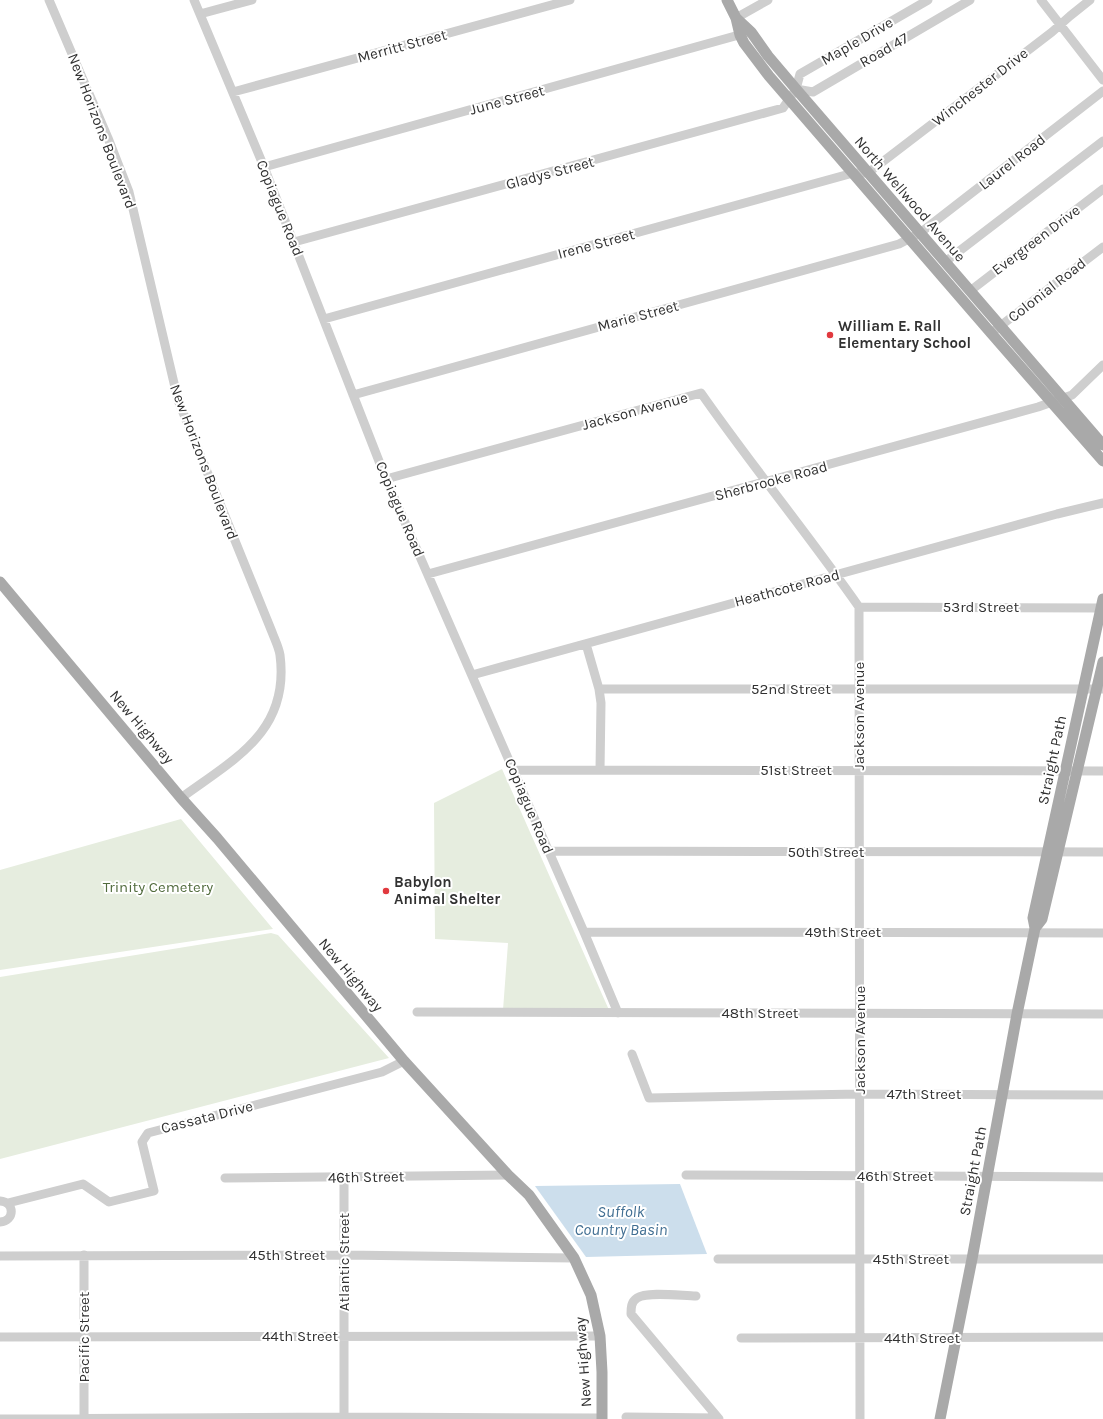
<svg xmlns="http://www.w3.org/2000/svg" width="1103" height="1419" viewBox="0 0 1103 1419" font-family="Karla,sans-serif">
  <rect width="100%" height="100%" fill="#fff"/>
  <path fill="#e6eddf" d="M502 769 609 1010H503L508 943 435 939 434 803Z
    M181 819 273 929 0 970V870Z
    M271 933 278 935 389 1058 0 1159V977Z"/>
  <path fill="#ccdeec" d="M680 1184 707 1254 586 1257 535 1186Z"/>
  <g fill="none" stroke-linecap="round" stroke-linejoin="round">
    <path stroke="#cecece" stroke-width="9" d="M49 0 108 138 129 192 178 400 272 632C275 640 279 648 280 655 290 732 234 759 181 798
      M194 0 264 167 386 479 584 932 618 1013
      M1041 0 1103 80
      M200 14 252 0
      M736 18 768 0
      M796 89 813 92 970 0
      M233 92 570 0
      M264 167 746 33
      M294 242 783 108 796 89 800 74 928 0
      M945 262 1103 141
      M970 291 1103 189
      M324 319 853 173H868L1052 32 1070 16 1090 0
      M995 330 1103 247
      M353 395 899 244 920 233 1103 91
      M386 479 701 393C752 466 808 534 859 607L860 1419
      M428 574 1038 407 1072 395 1103 365
      M859 607 1103 608
      M586 644 599 689 601 703 600 770
      M472 675 1057 514 1103 503
      M599 689H1103
      M513 770 1103 771
      M548 851 1103 852
      M584 932 1103 933
      M417 1012 1103 1014
      M632 1054 649 1098 860 1094 1103 1095
      M686 1175 1103 1177
      M225 1178 508 1175
      M0 1201C15 1202 15 1221 0 1222
      M8 1203 83 1184 109 1202 154 1191 142 1142 148 1133 382 1072 404 1061
      M0 1256 344 1255 574 1258
      M718 1259H1103
      M696 1296C683 1296 647 1291 637 1298 631 1302 631 1308 631 1314L719 1419
      M0 1337 600 1336
      M741 1338 1103 1337
      M626 1417 718 1418
      M0 1419 344 1417 602 1418
      M84 1419V1255
      M344 1419V1177"/>
    <path stroke="#a9a9a9" stroke-width="11" d="M727 0 736 18 740 35 744 43 769 76 991 333 1103 461
      M736 18 751 32 768 56 796 89 1103 445
      M0 582 181 798 217 838 404 1061 508 1175 529 1195 574 1258 591 1295 600 1336 602 1372V1419
      M1035 928 1033 918 1103 599
      M940 1419 972 1259 1017 1014 1034 933 1035 928 1042 919 1103 662"/>
  </g>
  <g fill="#e1393e" stroke="#fff" stroke-width="1.5">
    <circle cx="830" cy="335" r="4"/>
    <circle cx="386" cy="891" r="4"/>
  </g>
  <g text-anchor="middle" dominant-baseline="central" stroke-width="4" stroke-linejoin="round" paint-order="stroke">
    <g font-size="15" fill="#313131" stroke="#fff">
      <text transform="translate(857 41) rotate(-30)">Maple Drive</text>
      <text transform="translate(402 46) rotate(-15)">Merritt Street</text>
      <text transform="translate(884 50) rotate(-30)">Road 47</text>
      <text transform="translate(980 87) rotate(-38)">Winchester Drive</text>
      <text transform="translate(507 100) rotate(-15)">June Street</text>
      <text transform="translate(102 131) rotate(69)">New Horizons Boulevard</text>
      <text transform="translate(1012 162) rotate(-38)">Laurel Road</text>
      <text transform="translate(550 173) rotate(-15)">Gladys Street</text>
      <text transform="translate(910 199) rotate(49)">North Wellwood Avenue</text>
      <text transform="translate(280 208) rotate(68)">Copiague Road</text>
      <text transform="translate(1036 240) rotate(-37)">Evergreen Drive</text>
      <text transform="translate(596 244) rotate(-15)">Irene Street</text>
      <text transform="translate(1047 290) rotate(-38)">Colonial Road</text>
      <text transform="translate(638 316) rotate(-15)">Marie Street</text>
      <text transform="translate(635 411) rotate(-15)">Jackson Avenue</text>
      <text transform="translate(204 462) rotate(69)">New Horizons Boulevard</text>
      <text transform="translate(771 481) rotate(-15)">Sherbrooke Road</text>
      <text transform="translate(400 509) rotate(67)">Copiague Road</text>
      <text transform="translate(787 588) rotate(-15)">Heathcote Road</text>
      <text x="981" y="607">53rd Street</text>
      <text x="791" y="689">52nd Street</text>
      <text transform="translate(859 716) rotate(-90)">Jackson Avenue</text>
      <text transform="translate(142 727) rotate(50)">New Highway</text>
      <text transform="translate(1052 760) rotate(-78)">Straight Path</text>
      <text x="796" y="770">51st Street</text>
      <text transform="translate(529 806) rotate(67)">Copiague Road</text>
      <text x="826" y="852">50th Street</text>
      <text x="843" y="932">49th Street</text>
      <text transform="translate(351 975) rotate(50)">New Highway</text>
      <text x="760" y="1013">48th Street</text>
      <text transform="translate(860 1040) rotate(-90)">Jackson Avenue</text>
      <text x="924" y="1094">47th Street</text>
      <text transform="translate(207 1117) rotate(-14)">Cassata Drive</text>
      <text transform="translate(973 1171) rotate(-79)">Straight Path</text>
      <text x="895" y="1176">46th Street</text>
      <text transform="translate(366 1177) rotate(-1)">46th Street</text>
      <text x="287" y="1255">45th Street</text>
      <text x="911" y="1259">45th Street</text>
      <text transform="translate(344 1262) rotate(-90)">Atlantic Street</text>
      <text x="300" y="1336">44th Street</text>
      <text transform="translate(84 1337) rotate(-90)">Pacific Street</text>
      <text x="922" y="1338">44th Street</text>
      <text transform="translate(583 1362) rotate(-94)">New Highway</text>
    </g>
    <g font-size="15" font-weight="bold" fill="#313131" stroke="#fff" text-anchor="start">
      <text x="838" y="326">William E. Rall<tspan x="838" dy="17">Elementary School</tspan></text>
      <text x="394" y="882">Babylon<tspan x="394" dy="17">Animal Shelter</tspan></text>
    </g>
    <g font-size="15" fill="#526c3e" stroke="#fff">
      <text x="158" y="887">Trinity Cemetery</text>
    </g>
    <g font-size="16" font-style="italic" fill="#406e92" stroke="#fff">
      <text x="621" y="1211">Suffolk<tspan x="621" dy="18">Country Basin</tspan></text>
    </g>
  </g>
</svg>
